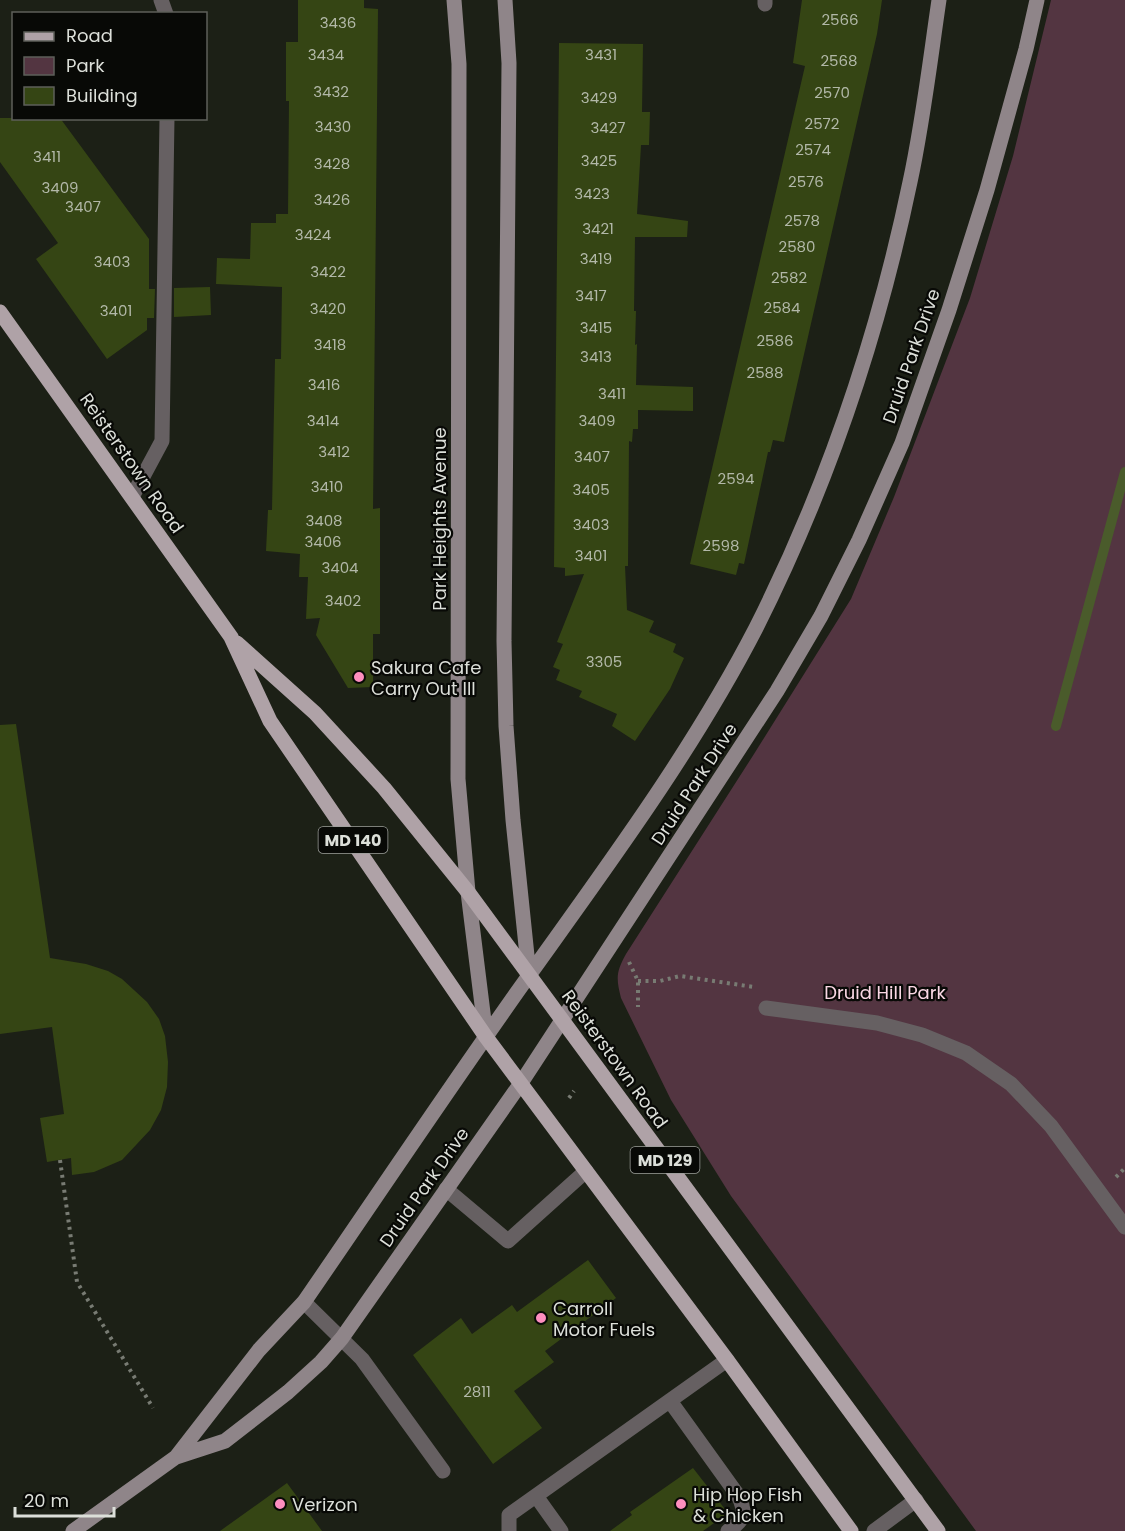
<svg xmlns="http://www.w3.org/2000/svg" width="1125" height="1531" viewBox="0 0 1125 1531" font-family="Poppins,sans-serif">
  <rect width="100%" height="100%" fill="#1c2016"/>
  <path fill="#533541" d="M1051 0H1125V1531H976L731 1196 671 1100 621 998C616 978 616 972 626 954L754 754 851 599 894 497 970 298 1013 156Z"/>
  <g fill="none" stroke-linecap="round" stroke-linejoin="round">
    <path stroke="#4a5b2b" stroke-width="10" d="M1056 726 1125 472"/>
  </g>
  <path fill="#354514" d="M298 0H364V8L378 9 373 509 380 508V634H373V687L348 688 316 635 320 618 306 619 308 577H299L300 554 266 551 268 510H272L275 359H281L282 287 216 284 217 258 250 259 251 223H276V214H288L289 101H286V42H298Z
    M802 0H882L877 34 784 442 773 440 770 452H768L744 564 739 563 736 575 690 564 805 66 793 63Z
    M559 43 643 44 642 112H650L649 145H641L637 214 688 221 687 237H635L634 311H636L635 345 637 344 636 385 693 387V411L638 410V429H633L632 442 629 441 628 566H625L627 610 654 621 649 632 676 644 673 652 684 658 670 689 635 741 612 726 617 714 579 697 582 691 556 680 560 670 553 667 563 644 557 642 584 574 565 576V568L554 567Z
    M0 118H60L149 239V289H155L154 318H147V330L107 359 36 259 58 243 0 162Z
    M210 287 211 315 174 317V288Z
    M16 724 50 958 86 964 108 971 122 979 147 1002 159 1019 165 1036 168 1062 167 1087 161 1110 150 1130 122 1160 94 1172 72 1175 71 1158 47 1162 40 1118 64 1114 52 1027 0 1034V725Z
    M588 1260 616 1298 545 1351 554 1362 514 1391 542 1428 493 1464 413 1355 461 1318 472 1334 512 1305 517 1312Z
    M693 1468 728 1513 703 1531H610L632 1515 630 1512Z
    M287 1483 322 1531H220Z"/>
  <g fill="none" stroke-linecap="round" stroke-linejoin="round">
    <path stroke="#787b73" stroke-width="4" stroke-dasharray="3 4.5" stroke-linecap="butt" d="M629 962 638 981V1007
      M638 981H660L680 976 754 987
      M569 1098 574 1091
      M60 1160 77 1282 153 1408
      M1116 1177 1125 1168"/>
    <path stroke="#666062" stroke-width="15" d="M161 0 166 14
      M765 4V0
      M132 497 162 441 167 118
      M446 1189 508 1241 586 1171
      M304 1302 362 1359 443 1471
      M670 1401 739 1497C747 1515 743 1521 728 1531
      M536 1496 561 1531
      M509 1531V1515L727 1360"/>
    <path stroke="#666062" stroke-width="15" d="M766 1008 877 1023 922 1035 966 1053 1011 1084 1051 1126 1125 1227
      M874 1531 916 1500"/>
    <path stroke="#8f8589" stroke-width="15" d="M454 0 459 64 458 779 468 892 486 1037
      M505 0 509 63 504 641 506 726 513 820 529 975
      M176 1457 225 1441 288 1392 321 1362 342 1338 521 1083 777 691 821 616 859 540 902 443 949 310 987 190 1026 49 1037 0
      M73 1531 176 1457 259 1350 304 1302C379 1193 453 1082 530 974 610 862 693 750 756 628 827 487 878 336 910 182 923 122 930 61 939 0"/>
    <path stroke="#afa2a7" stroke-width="15" d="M0 312 231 637 270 721 486 1037 727 1360 851 1531
      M237 643 315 713 384 788 468 892 938 1531"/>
  </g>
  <g fill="#fd8ebe" stroke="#080906" stroke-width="2">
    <circle cx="359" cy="677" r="6"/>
    <circle cx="541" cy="1318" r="6"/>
    <circle cx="280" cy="1504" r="6"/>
    <circle cx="681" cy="1504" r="6"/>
  </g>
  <g text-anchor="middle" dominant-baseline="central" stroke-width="4.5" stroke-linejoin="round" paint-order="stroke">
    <g font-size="15" fill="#b2b8a8">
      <text x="840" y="19">2566</text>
      <text x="338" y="22">3436</text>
      <text x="326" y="54">3434</text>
      <text x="601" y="54">3431</text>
      <text x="839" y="60">2568</text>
      <text x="331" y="91">3432</text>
      <text x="832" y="92">2570</text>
      <text x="599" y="97">3429</text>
      <text x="822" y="123">2572</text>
      <text x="333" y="126">3430</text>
      <text x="608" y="127">3427</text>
      <text x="813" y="149">2574</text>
      <text x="47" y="156">3411</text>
      <text x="599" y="160">3425</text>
      <text x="332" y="163">3428</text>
      <text x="806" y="181">2576</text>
      <text x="60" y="187">3409</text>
      <text x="592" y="193">3423</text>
      <text x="332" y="199">3426</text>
      <text x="83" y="206">3407</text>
      <text x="802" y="220">2578</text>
      <text x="598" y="228">3421</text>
      <text x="313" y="234">3424</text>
      <text x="797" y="246">2580</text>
      <text x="596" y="258">3419</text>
      <text x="112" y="261">3403</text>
      <text x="328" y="271">3422</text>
      <text x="789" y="277">2582</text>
      <text x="591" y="295">3417</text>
      <text x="782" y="307">2584</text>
      <text x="328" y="308">3420</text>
      <text x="116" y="310">3401</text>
      <text x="596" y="327">3415</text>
      <text x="775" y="340">2586</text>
      <text x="330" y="344">3418</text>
      <text x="596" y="356">3413</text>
      <text x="765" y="372">2588</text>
      <text x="324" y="384">3416</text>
      <text x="612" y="393">3411</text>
      <text x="323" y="420">3414</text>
      <text x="597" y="420">3409</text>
      <text x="334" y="451">3412</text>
      <text x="592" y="456">3407</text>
      <text x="736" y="478">2594</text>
      <text x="327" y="486">3410</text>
      <text x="591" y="489">3405</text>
      <text x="324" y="520">3408</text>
      <text x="591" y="524">3403</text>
      <text x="323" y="541">3406</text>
      <text x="721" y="545">2598</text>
      <text x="591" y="555">3401</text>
      <text x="340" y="567">3404</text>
      <text x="343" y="600">3402</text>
      <text x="604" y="661">3305</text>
      <text x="477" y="1391">2811</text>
    </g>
    <g fill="#080906" stroke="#9c9f9a" stroke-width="1.5">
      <rect x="318.5" y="827" width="69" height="26" rx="4.5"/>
      <rect x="630.5" y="1147" width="69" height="26" rx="4.5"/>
    </g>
    <g font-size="16" font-weight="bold" fill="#dcdfd9">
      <text x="353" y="840">MD 140</text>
      <text x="665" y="1160">MD 129</text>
    </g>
    <g font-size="18" fill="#dcdfd9" stroke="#080906">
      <text transform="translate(911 356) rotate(-71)">Druid Park Drive</text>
      <text transform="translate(132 463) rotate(55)">Reisterstown Road</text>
      <text transform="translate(439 519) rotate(-90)">Park Heights Avenue</text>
      <text transform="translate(694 784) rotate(-57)">Druid Park Drive</text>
      <text transform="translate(615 1059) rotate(54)">Reisterstown Road</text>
      <text transform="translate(424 1187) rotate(-55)">Druid Park Drive</text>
    </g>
    <g font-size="18" fill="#dcdfd9" stroke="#080906" text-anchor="start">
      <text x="371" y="667">Sakura Cafe<tspan x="371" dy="21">Carry Out III</tspan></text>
      <text x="553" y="1308">Carroll<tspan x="553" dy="21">Motor Fuels</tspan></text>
      <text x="693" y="1494">Hip Hop Fish<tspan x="693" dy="21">&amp; Chicken</tspan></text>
      <text x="292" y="1504">Verizon</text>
    </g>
    <g font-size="18" fill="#fad7e4" stroke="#080906">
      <text x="885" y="992">Druid Hill Park</text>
    </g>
  </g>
  <rect x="12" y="12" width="195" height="108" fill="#080906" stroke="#5d5f5a" stroke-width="1.5"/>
  <rect x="24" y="32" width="30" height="9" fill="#afa2a7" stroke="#5d5f5a" stroke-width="1.5"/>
  <text x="66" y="42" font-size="18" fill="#dcdfd9">Road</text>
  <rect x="24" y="57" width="30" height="18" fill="#533541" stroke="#5d5f5a" stroke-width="1.5"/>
  <text x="66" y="72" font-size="18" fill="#dcdfd9">Park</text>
  <rect x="24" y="87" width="30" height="18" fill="#354514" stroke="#5d5f5a" stroke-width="1.5"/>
  <text x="66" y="102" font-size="18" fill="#dcdfd9">Building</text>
  <path d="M15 1507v9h99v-9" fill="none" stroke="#dcdfd9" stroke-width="3"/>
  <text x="24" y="1507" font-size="18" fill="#dcdfd9" stroke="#080906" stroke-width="4.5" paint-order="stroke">20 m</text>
</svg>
